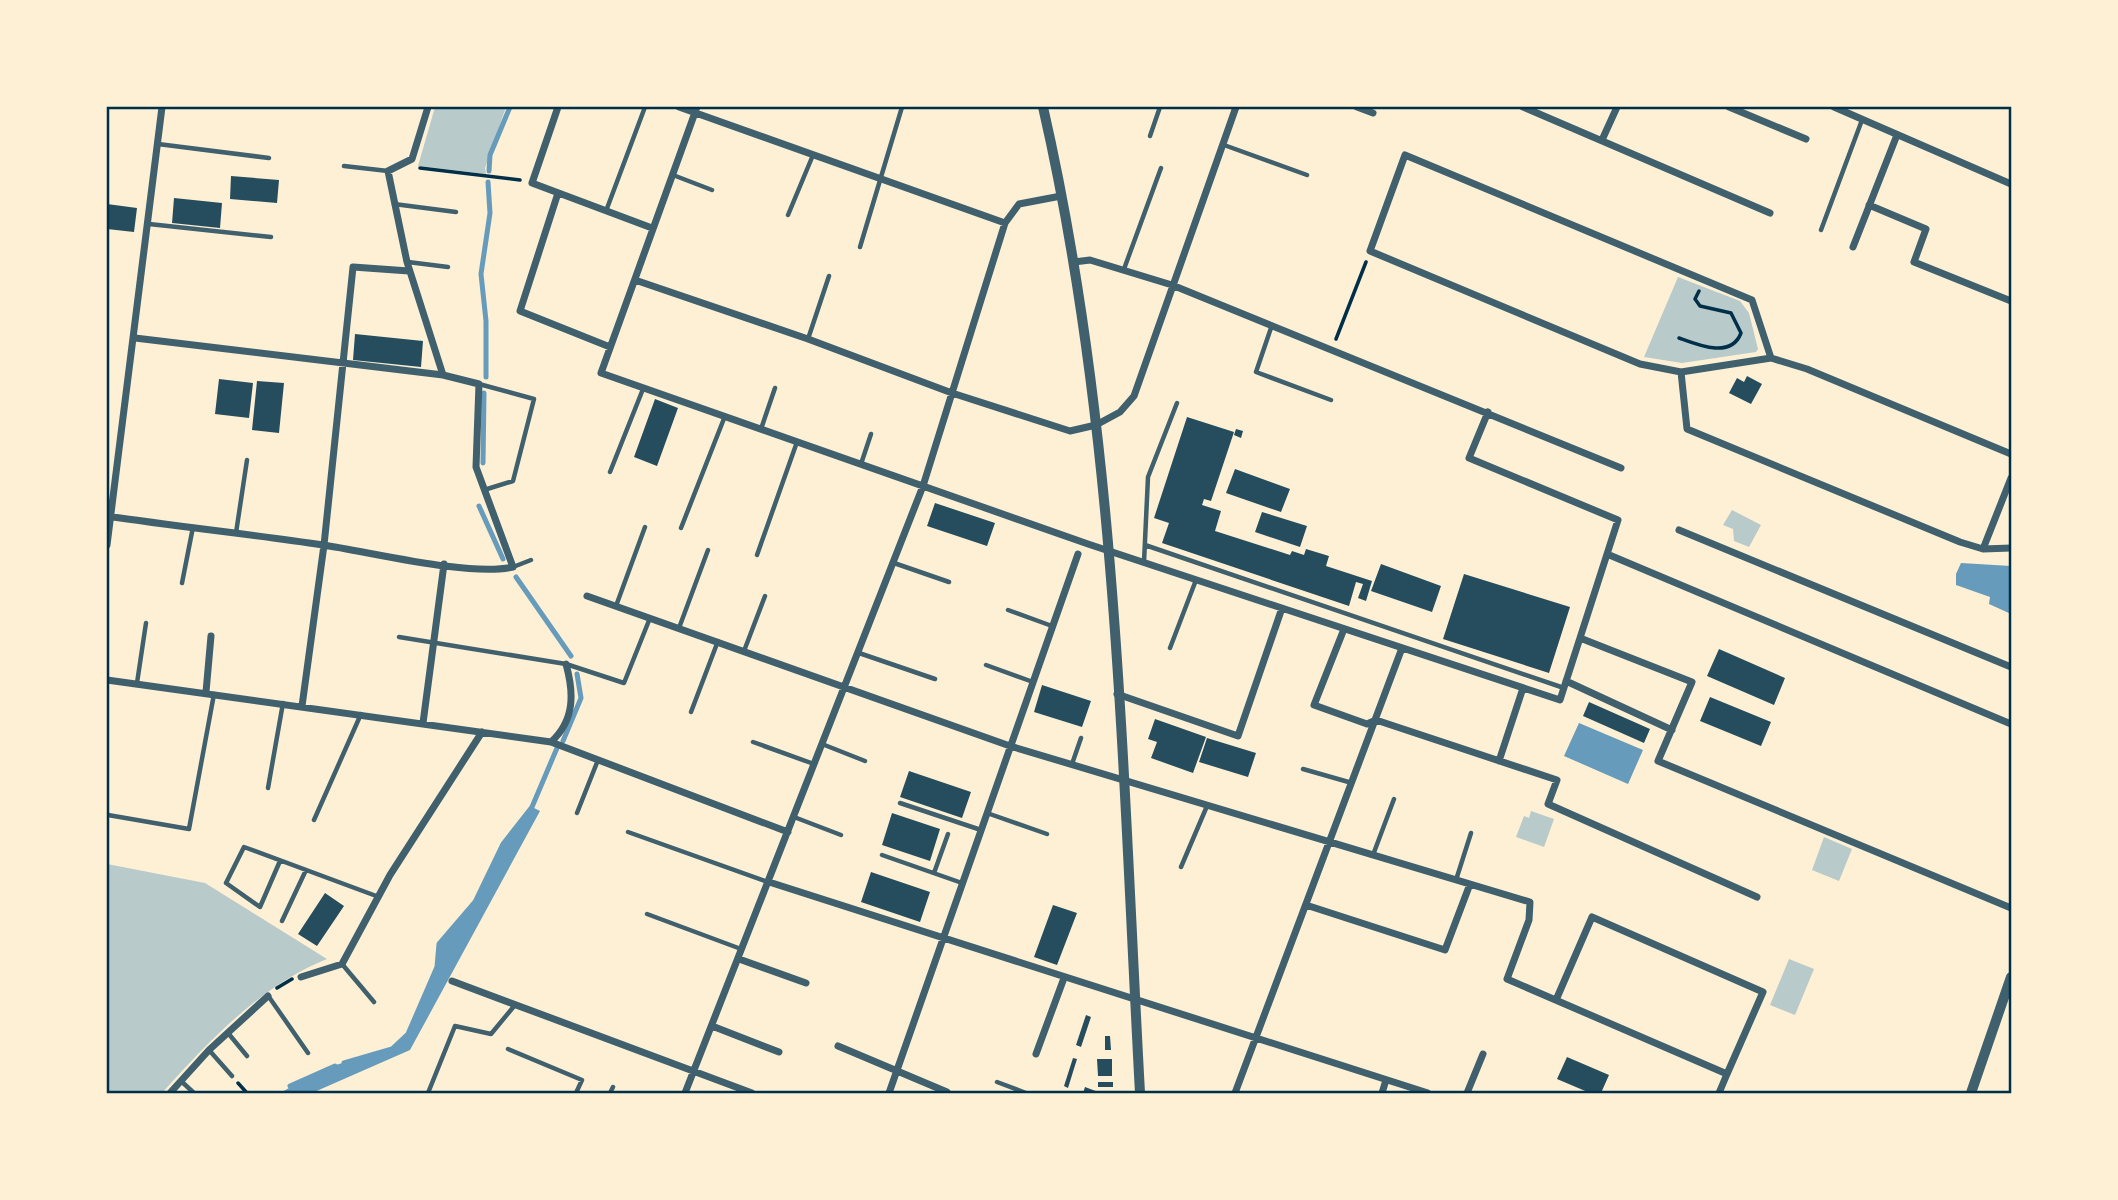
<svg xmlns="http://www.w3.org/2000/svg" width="2118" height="1200" viewBox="0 0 2118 1200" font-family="'Varela Round',sans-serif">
  <rect width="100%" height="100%" fill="#fdf0d5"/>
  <path fill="#b9caca" d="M435 107H506L485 168 486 174 418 166Z
    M1678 277 1740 301 1749 313 1758 349 1756 352 1682 363 1644 357Z
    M1732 510 1761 525 1749 547 1734 541 1733 529 1723 525Z
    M1531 811 1554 819 1544 847 1516 837 1524 816 1529 818Z
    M1824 837 1852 849 1839 881 1812 870Z
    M107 864 205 883 327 959C260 986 210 1040 162 1093H107Z
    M1789 959 1814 969 1795 1015 1770 1005Z"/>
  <path fill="#669bbc" d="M1961 563 2011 566V614L1989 604 1990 597 1956 585V574Z
    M1579 723 1643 750 1628 784 1564 756Z
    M532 807 540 811 410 1050 312 1093H280L325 1068 392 1049 408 1034 437 967 439 944 475 902 503 844Z"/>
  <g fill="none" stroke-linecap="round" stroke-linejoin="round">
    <path stroke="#669bbc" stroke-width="5" d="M489 171 490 155 510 107
      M486 377V321L481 274 490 213 488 182
      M483 463 484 393
      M479 506 503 559
      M516 577 571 656
      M563 741 581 698 577 674
      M344 1063 392 1049 408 1034 437 967 439 944 475 902 503 844 532 807 557 748
      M290 1086 335 1066"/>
  </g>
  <path fill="#264d5e" d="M231 176 279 180 277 203 230 199Z
    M174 198 222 203 220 228 172 223Z
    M107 204 137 208 134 232 107 229Z
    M355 334 423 341 421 367 353 360Z
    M1747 376 1762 384 1751 404 1729 393 1737 378 1744 382Z
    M219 379 253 383 249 418 215 414Z
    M257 381 284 383 279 433 252 430Z
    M655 399 678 408 657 466 634 457Z
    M1187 417 1234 432 1211 501 1204 499 1202 505 1221 511 1215 531 1290 555 1292 551 1304 555 1306 549 1329 556 1326 566 1372 581 1366 601 1358 598 1363 584 1356 582 1349 606 1162 543 1169 523 1154 518Z
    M1236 429 1243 431 1241 438 1234 435Z
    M1235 469 1290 489 1281 512 1226 493Z
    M935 503 995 523 987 546 927 526Z
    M1262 512 1307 526 1300 547 1255 532Z
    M1381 564 1441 586 1432 612 1371 591Z
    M1464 574 1570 607 1549 673 1443 639Z
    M1719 649 1785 678 1774 705 1707 676Z
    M1042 685 1091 701 1082 727 1034 712Z
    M1710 697 1771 722 1761 746 1700 721Z
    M1589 702 1650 729 1644 743 1583 716Z
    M1155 719 1206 737 1193 773 1151 758 1157 742 1148 739Z
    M1207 738 1256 753 1248 777 1199 762Z
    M909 771 971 792 962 818 900 797Z
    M892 813 940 829 930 861 882 845Z
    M871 872 930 892 920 922 861 902Z
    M325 893 344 906 317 946 298 934Z
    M1053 905 1077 913 1057 965 1034 957Z
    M1086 1015 1091 1017 1081 1047 1076 1045Z
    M1105 1036H1110L1111 1050H1105Z
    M1567 1057 1609 1075 1601 1093H1590L1557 1079Z
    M1073 1058 1077 1059 1068 1088 1064 1086Z
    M1097 1059H1112V1076H1098Z
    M1098 1082H1113V1087H1098Z
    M1085 1087 1101 1093H1083Z"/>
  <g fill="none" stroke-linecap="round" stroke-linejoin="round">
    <path stroke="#003049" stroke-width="3.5" d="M420 168 520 180
      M1679 338C1698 345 1731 359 1741 333L1731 313 1700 306 1695 299 1699 291
      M1336 339 1366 262
      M277 988 292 979
      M238 1083 247 1093"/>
    <path stroke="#3f606c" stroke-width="4.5" d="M1150 136 1160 107
      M158 144 269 158
      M1224 145 1307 175
      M344 166 388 171
      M673 175 712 190
      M394 204 456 212
      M606 211 645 107
      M788 215 813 155
      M149 224 271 237
      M1821 230 1862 120
      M860 247 902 107
      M408 262 448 267
      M1124 269 1161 168
      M1272 325 1256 372 1331 400
      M808 339 829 276
      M479 384 534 399 513 481 484 490
      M761 429 775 388
      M861 464 871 434
      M610 472 643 389
      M681 528 725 416
      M236 533 247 460
      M1145 545 1564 688
      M757 555 797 442
      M1144 562 1148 477 1177 403
      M894 563 949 582
      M513 567 531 560
      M182 583 193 527
      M616 606 645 527
      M1008 610 1052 626
      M679 628 708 550
      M399 637 566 664 624 683 650 618
      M1170 648 1196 580
      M744 651 765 596
      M859 653 935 679
      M986 665 1033 682
      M137 683 146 623
      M691 712 718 641
      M753 742 814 764
      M822 744 865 761
      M1072 764 1081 738
      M1303 769 1352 783
      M268 788 283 703
      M900 803 981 830
      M577 813 598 760
      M987 813 1047 834
      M108 815 189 829 214 694
      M794 817 841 835
      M314 820 361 714
      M628 832 768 882
      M882 855 962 883
      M1373 855 1394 799
      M280 861 260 907 226 883 244 847 379 897
      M1181 867 1207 806
      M934 873 948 834
      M1456 880 1471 833
      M647 914 741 949
      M282 921 306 870
      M342 964 374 1002
      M269 997 308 1053
      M228 1033 247 1056
      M508 1049 582 1080 576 1093
      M209 1050 232 1076
      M181 1081 194 1093
      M997 1082 1026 1093
      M428 1093 455 1026 491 1034 515 1005
      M610 1093 613 1087"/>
    <path stroke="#3f606c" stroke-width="7" d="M428 107 412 159 388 171 407 262 443 375
      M558 107 532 183 652 228
      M679 107 1005 223
      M697 107 601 373 1088 544 1560 700 1618 520 1469 458 1488 412
      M1357 107 1373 113
      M1523 107 1770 213
      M1729 107 1806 139
      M1834 107 2011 184
      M1602 140 1617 107
      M558 193 520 311 610 347
      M1869 205 1926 229 1914 262 2011 301
      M1853 247 1897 135
      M1074 262 1090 260 1172 285 1621 468
      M635 280 808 339 952 393 1070 431 1096 425 1120 412 1134 396 1236 107
      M1681 372 1771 358
      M2011 454 1807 369 1771 358 1752 300 1405 155 1370 251 1640 364 1681 372 1687 429 1960 542 1983 549 2011 548
      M107 516C179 527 251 534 323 545 371 552 470 577 513 567L476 467 479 384 443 375 135 338
      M1679 530 2011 667
      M107 545 162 107
      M1983 549 2011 478
      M1607 554 2011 724
      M587 596 1010 746 1530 902 1529 920 1507 979 1727 1074 1763 992 1592 917 1556 1000
      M1344 629 1314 705 1367 724 1376 720 1557 780 1548 804 1757 897
      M1580 638 1692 682 1658 761 2011 908
      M107 680 551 742 788 832
      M1566 681 1672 730
      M206 692 211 636
      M1117 694 1238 736 1282 608
      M302 706 324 545 353 267 409 271
      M423 723 444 564
      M551 742C575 720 574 693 566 664
      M1499 761 1523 688
      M769 882 1428 1093
      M1306 905 1445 950 1470 884
      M739 959 806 983
      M301 977 342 964 390 875 482 732
      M452 981 752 1093
      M712 1026 779 1052
      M838 1046 947 1092
      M1036 1054 1064 978
      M170 1093 209 1050 268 996
      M685 1093 923 486 1005 223 1019 204 1061 196
      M889 1093 1078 554
      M1235 1093 1402 648
      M1382 1093 1386 1080
      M1467 1093 1483 1054
      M1719 1093 1727 1074"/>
    <path stroke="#3f606c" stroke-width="10" d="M1043 107C1117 430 1122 764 1140 1093
      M1971 1093 2011 977"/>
  </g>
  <rect width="2118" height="1200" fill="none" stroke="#fdf0d5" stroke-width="217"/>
  <rect x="108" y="108" width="1902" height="984" fill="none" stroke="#003049" stroke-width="2.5"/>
</svg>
